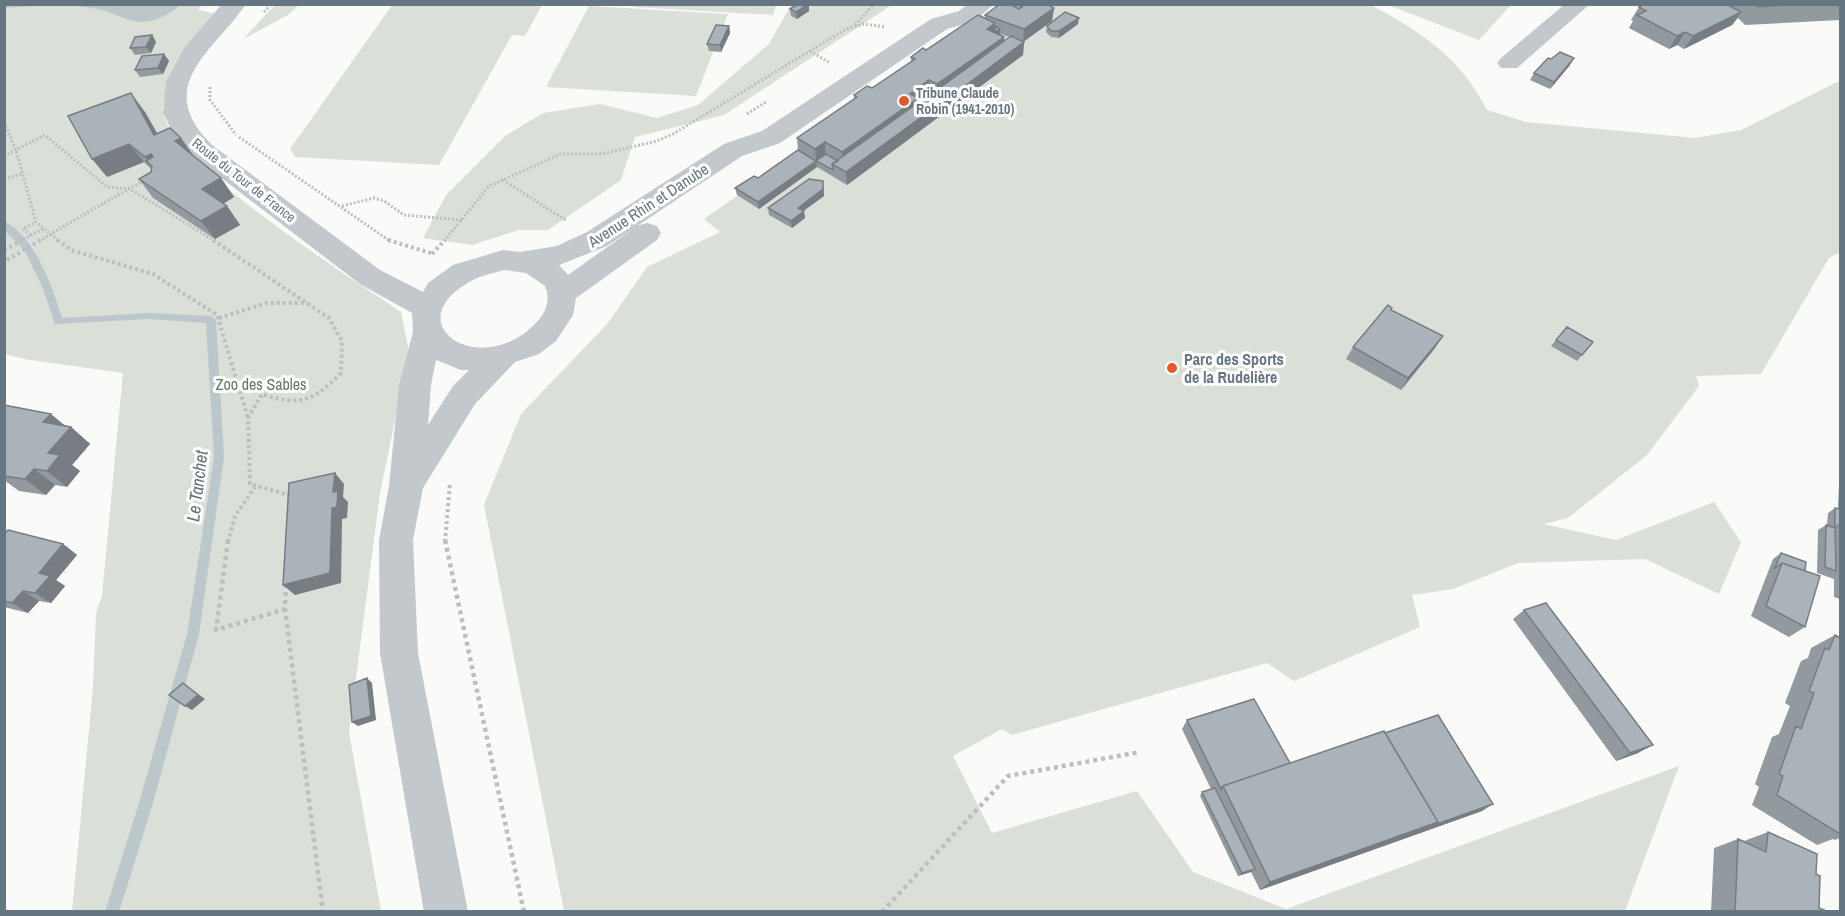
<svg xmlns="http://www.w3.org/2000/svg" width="1845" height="916" viewBox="0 0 1845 916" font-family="'Archivo Narrow',sans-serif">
  <rect width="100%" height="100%" fill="#fafaf8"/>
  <path fill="#dadfd7" d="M203 4 198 10 217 14C197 42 166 72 163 108 159 157 359 283 401 312L409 352 380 493 349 732 381 911H72L93 687 96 613 102 596 123 373 24 359 5 354 4 5Z
    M393 4 542 5 525 36 512 35 439 165 295 157 290 149Z
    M275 5H299L288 15 243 39Z
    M635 5V4L776 5 773 15 634 7Z
    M791 5H892L724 115 635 137 621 180 548 230H519L472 245 423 238 446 195 505 136 543 113 600 104 657 118 698 105 769 44Z
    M1011 5H1371C1420 31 1461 58 1487 110L1526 122 1695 138 1741 130 1837 82 1840 83V252L1829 258 1761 374 1696 376 1699 386 1647 455 1568 518 1543 524 1616 540 1714 502 1741 542 1719 594 1645 559 1518 563 1453 589 1412 595 1420 627 1294 681 1267 663 1012 735 1002 729 953 756 992 833 1137 791 1193 872 1286 909 1679 766 1625 911H564L484 505 521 414 608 323 647 267 720 232 704 219Z
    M1388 5H1511L1479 40Z
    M589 6 728 14 696 96 546 87Z"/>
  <path fill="#bbc7cb" d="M5 4H181V5C134 40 127 10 84 7 58 4 31 6 5 8Z"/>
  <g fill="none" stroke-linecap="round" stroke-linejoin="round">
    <path fill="#bbc7cb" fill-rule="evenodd" d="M4 221C36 238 52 286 62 318L149 313 211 316 216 320 224 457 199 634 153 803 119 912H105L139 803 187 634 214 457 206 323 149 319 55 324 43 289 25 251 4 230Z"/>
    <path stroke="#bbbfc2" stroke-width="3" stroke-dasharray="2 2" stroke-linecap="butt" d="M264 12 271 4
      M855 25 874 4
      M810 51 830 63
      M210 87V100L236 135
      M747 114 766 102
      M4 122 16 150 36 222 59 241
      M239 137 390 241
      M4 156 45 135 107 187 130 189 215 241
      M4 179 21 174
      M503 180 567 221
      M104 203 143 181
      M342 206 374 198 384 201 404 215 462 220
      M31 235 23 229 36 222
      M20 241 43 229
      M444 241 489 186 561 154H602L657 141 673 134 846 29 864 24 885 27"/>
    <path stroke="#bbbfc2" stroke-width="4" stroke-dasharray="3 3" stroke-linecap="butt" d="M57 240 71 250 153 274 217 315 248 418
      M213 240 329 318 342 341 341 373C314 401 300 407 262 394L248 418 250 484 289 495V498
      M388 240 434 254
      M4 250 23 240
      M432 254 445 240
      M4 258 7 260 4 261
      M219 318 267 303H308
      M228 542 235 516 255 487
      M445 542 450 483"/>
    <path stroke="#bbbfc2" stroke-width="4.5" stroke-dasharray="4 4" stroke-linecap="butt" d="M228 540 216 630 285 609
      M445 540 524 912
      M286 584 285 609 323 912
      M882 912 1008 776 1140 752"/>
    <path fill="#c3c8cc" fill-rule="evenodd" d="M222 4H246C213 52 152 86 212 145L380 270 423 292 428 283 453 265 503 250 520 252 557 246 587 232 724 144 762 131 931 19 959 11 968 4H994L975 21 947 29 780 143 742 156 607 246 559 265 568 275 637 226 647 223 657 226 661 233 657 240 576 298 573 315 556 341 539 354 515 362 475 404 423 488 413 540 418 653 468 912H424L380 653 379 540 389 486 399 385 413 332 412 313 360 284 194 157 171 129 163 113 166 82 184 48ZM504 270 526 273 545 286C551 299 546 313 536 323 479 382 393 322 473 280 482 275 494 273 504 270ZM436 360 461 370H469L453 386 428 425 431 385Z
      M1565 4H1590L1517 68H1501L1497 63 1501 58Z"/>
    <path stroke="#bbbfc2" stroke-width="3" stroke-dasharray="2 2" stroke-linecap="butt" d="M39 241 104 203"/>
    <path stroke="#bbbfc2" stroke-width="4" stroke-dasharray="3 3" stroke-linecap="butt" d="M7 260 41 240"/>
  </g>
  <path fill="#929a9f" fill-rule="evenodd" d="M809 4V11L797 19 791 16 790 9Z
    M1644 4H1840V20L1745 25 1738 18 1732 25 1684 49 1677 45 1669 49 1629 28 1633 21 1631 20 1639 7Z
    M1013 6 1054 8 1052 21 1023 42H1024L1023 55 847 185 817 167 759 209 737 195 735 188 758 178 798 150 797 138 854 99V95L872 88 911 62V57L926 50 985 18V15ZM1000 34 1010 37 1006 40 1004 39Z
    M1078 24 1059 38 1051 37 1046 32 1047 26Z
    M729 26 730 33 721 52 709 51 707 44Z
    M152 35 156 42 151 53 135 55 130 48Z
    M164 54 169 61 163 74 140 77 135 70Z
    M1551 59 1570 65 1550 89 1530 80 1534 73Z
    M145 112 157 133 181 138 194 156 221 178 234 197 223 204 227 206 240 225 215 239 153 198 139 179 151 172V169L144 162 107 177Z
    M824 188V196L803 211 805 218 792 228 769 215 768 208Z
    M1391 310 1435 348 1401 390 1346 359 1353 347Z
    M1567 327 1593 342 1577 361 1551 346Z
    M4 405 71 427 90 444 72 465 80 471 67 487 55 485 46 495 19 491 4 480Z
    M1840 459V599L1834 597V579L1817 573 1818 530 1826 525H1827L1828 513 1835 508H1838Z
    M4 534 63 544 77 555 56 580 65 586 51 603 39 601 28 613 4 607Z
    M1781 553 1805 571V627L1789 637 1751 616 1773 559Z
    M1524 610 1638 753 1616 761 1513 619Z
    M1835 635 1840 638V838L1835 840 1833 839 1817 845 1752 805 1759 787 1755 784 1772 737 1779 734 1790 706 1785 703 1801 661 1808 658 1811 648Z
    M1187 720 1290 763 1385 733 1482 811 1260 890 1251 872 1238 876 1200 796 1202 792 1211 789 1182 729Z
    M1768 832 1816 874 1819 908 1823 912H1711L1714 848 1738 839 1744 841Z"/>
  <path fill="#777d82" d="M809 4V11L797 19 796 12Z
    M1054 8 1052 21 1023 42 1024 29Z
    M1741 12 1732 25 1684 49 1693 36Z
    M1079 18 1078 24 1059 38V31Z
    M995 23V32L1000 29V35L987 29Z
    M729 26 730 33 721 52 720 45Z
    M1685 32 1677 45 1669 49 1677 36Z
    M152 35 156 42 151 53 146 47Z
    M1004 37 1003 55 937 90V84Z
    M1024 42 1023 55 949 109 950 97Z
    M164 54 169 61 163 74 158 68Z
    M1574 58 1570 65 1550 89 1554 82Z
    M929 80V99L843 164 842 152 910 94Z
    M131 93 145 112 168 153 154 135Z
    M950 103 949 109 847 185 846 172 931 110Z
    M181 138 194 157 175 141Z
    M825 142 826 160 816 161 815 149Z
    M129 144 144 162 107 177 92 159Z
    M151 154 165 173 159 175 145 157Z
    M816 161 817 167 759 209 758 202Z
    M221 178 234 197 216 208 202 189Z
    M823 181 824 196 799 214 798 208Z
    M227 206 240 225 215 239 201 221Z
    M804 211 805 218 792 228 791 221Z
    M1443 336 1435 348 1401 390 1408 378Z
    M51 414 69 429 71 427 90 444 72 465 80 471 67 487 47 471 48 453 43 422Z
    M34 469 55 485 46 495 25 479Z
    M335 473 344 484 343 497 348 502 347 518 342 519 341 583 295 595 283 585 333 492Z
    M63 544 77 555 56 580 65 586 51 603 35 593 39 573Z
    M23 591 39 601 28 613 12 603Z
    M367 678 372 683 376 720 358 726 352 722Z
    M183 683 205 699 192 710 185 706Z
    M1653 745 1638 753 1616 761 1630 753Z
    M1493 804 1482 811 1260 890 1270 882 1438 822Z
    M1255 869 1251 872 1238 876 1242 873Z"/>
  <path fill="#aab3b9" stroke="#777d82" stroke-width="1.5" d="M798 4H808L796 12 790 9Z
    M1000 4H1010L1019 9 1025 4H1047L1054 8 1024 29 985 15Z
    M1015 4H1017L1022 7 1019 9 1013 6Z
    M1644 4H1726L1741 12 1693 36 1685 32 1677 36 1637 15 1646 11 1639 7Z
    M1756 4H1800L1758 7Z
    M1065 12 1079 18 1059 31H1051L1047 26Z
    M978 15 995 23 987 29 1004 37 937 84 929 80 910 94 918 98 842 152 825 142 815 149 797 138 857 97 854 95 867 86 872 88 915 59 911 57 923 48 926 50Z
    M716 25 729 26 720 45 707 44Z
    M995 26 1000 29 995 32Z
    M152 35 146 47 130 48 135 37Z
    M1011 36 1024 42 950 97 937 90Z
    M1560 52 1574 58 1554 82 1534 73 1548 58 1551 59Z
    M164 54 158 68 135 70 142 56Z
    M929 92 950 103 931 116V110L918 103V100Z
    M131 93 154 135 170 128 181 138 175 141 221 178 202 189 227 206 201 221 139 179 151 172 152 166 146 161 153 157 151 154 145 157 129 144 92 159 68 116Z
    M918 103 931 110 846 172 832 164Z
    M798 150 816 161 758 202 735 188 754 176 758 178Z
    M826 154 838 161 832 164 833 170 816 161Z
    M809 179 823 181V189L798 208 804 211 791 221 768 208Z
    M1388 305 1392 308 1391 310 1443 336 1408 378 1353 347Z
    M1567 327 1593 342 1582 355 1556 340Z
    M4 405 51 414 43 422 71 427 48 453 60 455 47 471 34 469 25 479 4 476 5 465H4Z
    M335 473 333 492 338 491 337 507 332 508 330 573 283 585 289 483Z
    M1835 508 1840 509V524L1835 528Z
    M1826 525 1835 528 1836 571 1825 567Z
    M8 530 63 544 39 573 50 576 35 593 23 591 12 603 4 601V534Z
    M1781 553 1806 562 1805 571 1782 563 1775 568Z
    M1782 563 1820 576 1805 627 1766 606Z
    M1546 603 1653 745 1630 753 1524 610Z
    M1835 635 1840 638V834L1777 795 1783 776 1779 774 1796 726 1801 729 1814 693 1809 691 1825 648 1829 650Z
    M367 678 371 716 352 722 349 685Z
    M183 683 198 695 185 706 169 695Z
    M1254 699 1290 763 1223 786 1221 789 1187 720Z
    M1438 715 1493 804 1434 825 1438 822 1385 733Z
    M1384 731 1438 822 1270 882 1223 786Z
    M1215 788 1255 869 1242 873 1202 792Z
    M1768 832 1817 854 1816 874 1820 876 1819 908 1824 910 1823 912H1735L1738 839 1766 852Z"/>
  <g fill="#e4572e" stroke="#fff" stroke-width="2">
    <circle cx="904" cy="101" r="6"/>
    <circle cx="1172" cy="368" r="6"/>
  </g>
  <g text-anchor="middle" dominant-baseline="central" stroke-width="6" stroke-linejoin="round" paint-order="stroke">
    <g font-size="14" font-weight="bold" fill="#657683" stroke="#fff" text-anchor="start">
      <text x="916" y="93">Tribune Claude<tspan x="916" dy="16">Robin (1941-2010)</tspan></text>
    </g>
    <g font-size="14" fill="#657683" stroke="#fff">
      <text transform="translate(244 180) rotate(38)">Route du Tour de France</text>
    </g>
    <g font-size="16" fill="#657683" stroke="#fff">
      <text transform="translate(648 205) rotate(-33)">Avenue Rhin et Danube</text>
    </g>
    <g font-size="16" font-weight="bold" fill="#657683" stroke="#fff" text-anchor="start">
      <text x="1184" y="359">Parc des Sports<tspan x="1184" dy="18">de la Rudelière</tspan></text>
    </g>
    <g font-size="16" fill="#687a64" stroke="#fff">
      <text x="261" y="384">Zoo des Sables</text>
    </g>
    <g font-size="18" font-style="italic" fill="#60757c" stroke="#fff">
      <text transform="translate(197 486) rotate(-83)">Le Tanchet</text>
    </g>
  </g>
  <rect width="1845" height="916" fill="none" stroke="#657683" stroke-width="12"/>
</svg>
